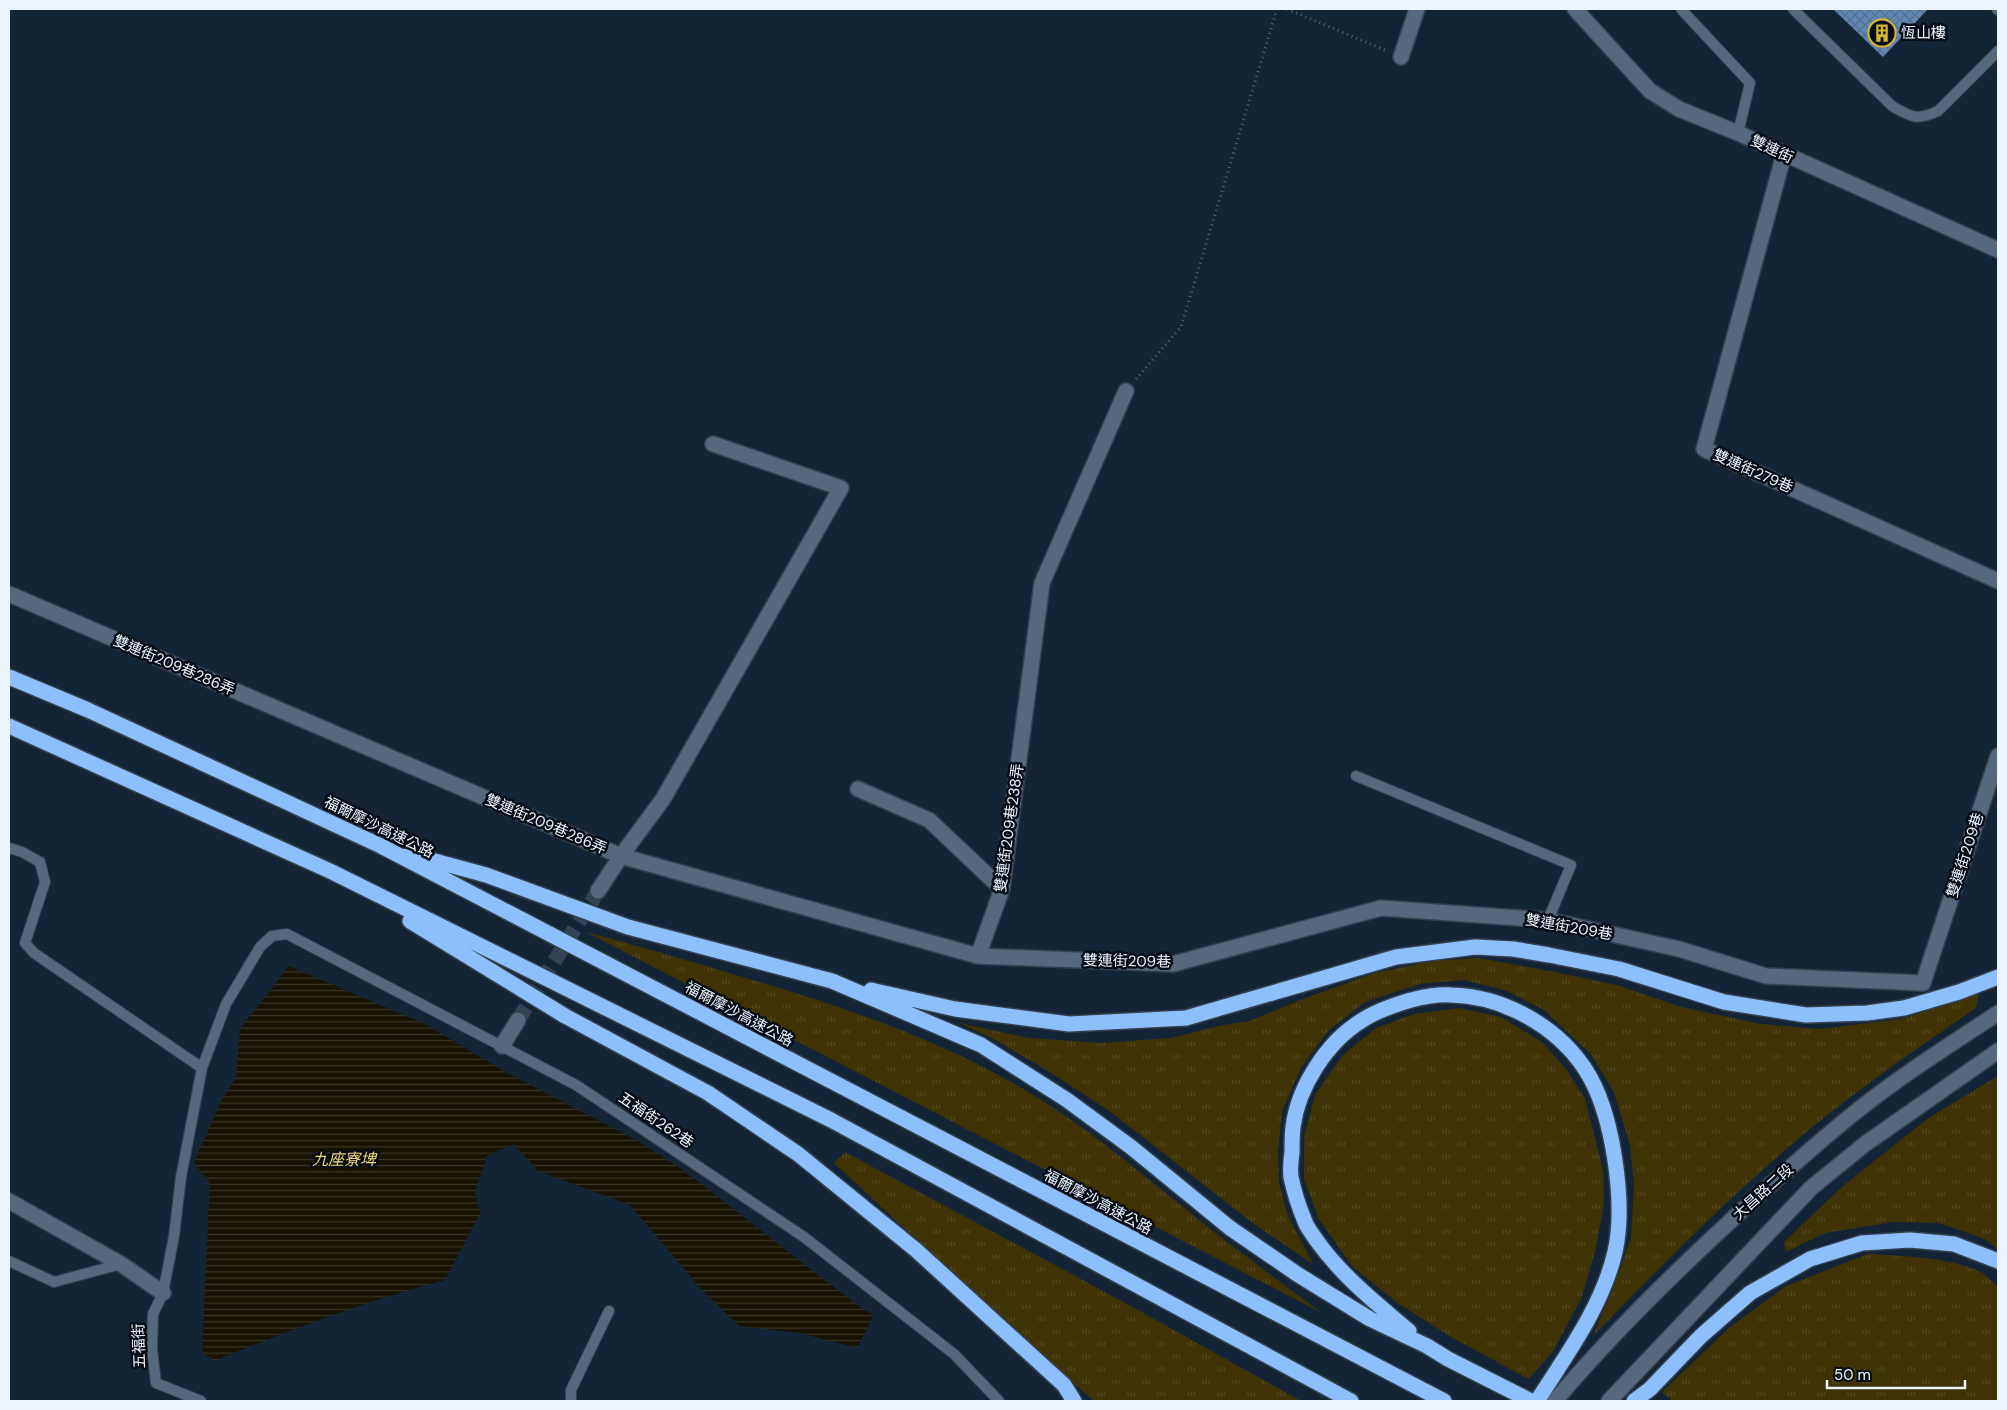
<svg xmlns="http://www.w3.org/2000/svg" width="2007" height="1410" viewBox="0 0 2007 1410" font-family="'DM Sans','Noto Sans TC',sans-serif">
  <defs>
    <pattern id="grass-tufts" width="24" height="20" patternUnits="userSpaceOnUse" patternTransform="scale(1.25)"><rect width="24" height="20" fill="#3f3305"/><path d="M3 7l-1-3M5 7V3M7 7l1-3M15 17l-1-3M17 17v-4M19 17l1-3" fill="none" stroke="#52471e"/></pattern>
    <pattern id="water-rules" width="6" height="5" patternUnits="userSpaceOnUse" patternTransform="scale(1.25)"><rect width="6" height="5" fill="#171201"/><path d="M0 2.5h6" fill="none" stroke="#393527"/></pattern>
    <pattern id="building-cross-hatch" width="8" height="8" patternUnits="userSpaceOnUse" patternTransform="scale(1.25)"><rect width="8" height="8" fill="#6088b7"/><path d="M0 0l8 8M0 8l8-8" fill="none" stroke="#566f8c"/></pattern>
  </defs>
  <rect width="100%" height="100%" fill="#142437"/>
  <path fill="url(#grass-tufts)" d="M586 932C643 947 699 964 756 981 856 1011 955 1045 1043 1101 1098 1136 1147 1178 1198 1219 1238 1251 1281 1282 1322 1313Z
    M1479 958 1565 974 1620 986 1681 1007 1761 1024 1820 1029 1902 1019 1979 994 1976 1008C1920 1047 1863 1085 1810 1129 1733 1193 1663 1264 1593 1336L1614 1286 1631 1239 1634 1185 1630 1145 1614 1092 1591 1054 1544 1010 1507 991 1464 980 1420 984 1365 1002 1328 1031 1301 1068 1282 1111 1278 1150 1279 1183 1288 1216 1313 1264 1258 1227 1108 1110 1045 1069 988 1036 959 1023 1029 1038 1101 1043 1171 1038 1218 1026 1249 1021 1303 999 1375 973 1434 961Z
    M1459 1008 1501 1017 1542 1042 1567 1070 1585 1099 1603 1170 1604 1204 1595 1252 1581 1299 1554 1350 1529 1379 1451 1337 1399 1304 1352 1266 1319 1219 1304 1179V1137L1315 1095 1342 1056 1376 1028 1414 1014Z
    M1998 1076V1250L1985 1239 1939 1223 1893 1222 1825 1233 1786 1252 1784 1242 1843 1186 1927 1119Z
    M845 1152 1129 1305 1301 1401H1094L1028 1343 834 1163Z
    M1868 1254C1902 1256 1945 1257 1977 1270 1984 1273 1992 1281 1998 1287V1401H1673L1662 1392 1729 1328 1786 1286Z"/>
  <path fill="url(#water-rules)" d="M289 966 425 1024 502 1070 640 1142 683 1170 861 1308 874 1315 857 1348 800 1333 739 1326 704 1292 630 1205 538 1171 514 1144 487 1156 475 1192 480 1214 445 1280C366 1301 290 1330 214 1361L202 1352 210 1183 194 1163 221 1101 236 1078 240 1029Z"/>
  <path fill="url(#building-cross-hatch)" d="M1833 9H1928L1883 57Z"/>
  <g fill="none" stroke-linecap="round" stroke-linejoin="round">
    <path stroke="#344355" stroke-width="15" stroke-dasharray="15 8" stroke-linecap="butt" d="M518 1020 598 891"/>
    <g stroke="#35404f" stroke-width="12">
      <path id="lane" d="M1681 9 1750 83 1738 133
        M1793 9 1892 106C1911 117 1917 121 1938 111L1998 51
        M1997 9 1998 10
        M1356 776 1571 865 1548 920
        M9 848 22 852 40 862 45 882 25 943 34 953 202 1068
        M9 1261 54 1282 121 1264
        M201 1401 156 1383 152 1349 153 1314 163 1293 174 1236 181 1177 202 1068 226 1004 260 947 272 936 287 934 576 1085 804 1237 954 1354 999 1401
        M571 1401V1390L609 1311"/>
    </g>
    <g stroke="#35404f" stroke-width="18">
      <path id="street" d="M1575 9 1650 91 1679 109 1738 133 1998 250
        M1401 57 1417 9
        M1784 154 1704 449 1998 581
        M9 594 621 856 663 799 841 488 713 444
        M858 789 929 820 1002 889
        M598 891 621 856 978 956 1002 889 1042 583 1126 391
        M978 956 1173 964 1381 908 1548 920 1679 949 1766 976 1923 983 1998 756
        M502 1046 518 1020
        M9 1201 121 1264 163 1293"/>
    </g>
    <g stroke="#35404f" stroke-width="18">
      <path id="secondary" d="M1555 1401C1617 1327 1688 1259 1760 1194 1792 1166 1824 1137 1858 1110 1902 1075 1951 1044 1998 1013
        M1609 1401 1811 1188 1865 1144 1998 1051"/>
    </g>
    <g stroke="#35404f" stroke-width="18">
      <path id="highway" d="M9 677 88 710 381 846 1444 1401
        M9 726 330 871 831 1120 1351 1401
        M409 854 486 875 628 927 832 981 981 1045 1067 1100 1131 1147 1230 1228 1297 1274 1370 1319 1427 1346 1448 1359 1531 1401
        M410 921 565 1016 708 1093 798 1154 916 1250 1064 1385 1074 1401
        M871 990 955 1009 1069 1024 1186 1018 1396 957 1475 947 1513 949 1549 955 1619 969 1724 1002 1806 1015 1867 1013 1904 1008 1959 992 1998 977
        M1409 1331C1376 1303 1342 1276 1317 1241 1313 1235 1309 1230 1306 1224 1300 1210 1294 1192 1291 1177 1290 1169 1291 1160 1292 1152 1292 1144 1292 1135 1293 1127 1298 1087 1327 1042 1361 1021 1376 1011 1394 1005 1411 1000 1423 997 1438 994 1451 995 1502 996 1556 1025 1585 1069 1613 1111 1626 1203 1615 1252 1602 1307 1567 1354 1537 1401
        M1634 1401 1650 1389 1701 1336 1750 1293 1810 1259 1862 1243 1910 1240 1954 1244 1998 1261"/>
    </g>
    <path stroke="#576575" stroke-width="3" stroke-dasharray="1 4" stroke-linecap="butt" d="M1287 9 1387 51
      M1136 379 1181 327 1277 9"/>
    <use href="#lane" stroke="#56687e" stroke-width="10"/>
    <use href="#street" stroke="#56687e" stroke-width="15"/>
    <use href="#secondary" stroke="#56687e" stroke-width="15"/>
    <use href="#highway" stroke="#8cbffb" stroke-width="15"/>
  </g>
  <defs>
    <g id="building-ring" transform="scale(1.4375)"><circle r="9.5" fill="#060d15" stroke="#d5b534" stroke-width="1.5"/><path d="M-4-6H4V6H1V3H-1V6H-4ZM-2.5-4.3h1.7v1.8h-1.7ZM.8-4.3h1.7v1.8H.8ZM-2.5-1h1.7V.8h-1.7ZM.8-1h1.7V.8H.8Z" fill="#d5b534"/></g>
  </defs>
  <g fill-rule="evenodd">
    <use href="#building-ring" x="1882" y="33"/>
  </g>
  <g text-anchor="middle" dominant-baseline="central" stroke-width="5" stroke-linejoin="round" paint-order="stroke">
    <g font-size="15" fill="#ecf4fe" stroke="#060d15" text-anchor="start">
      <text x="1901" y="33">恆山樓</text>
    </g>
    <g font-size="15" fill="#ecf4fe" stroke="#060d15">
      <text transform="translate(1772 149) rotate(25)">雙連街</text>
      <text transform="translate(1753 471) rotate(24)">雙連街279巷</text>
      <text transform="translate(174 665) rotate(23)">雙連街209巷286弄</text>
      <text transform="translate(546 824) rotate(23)">雙連街209巷286弄</text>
      <text transform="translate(379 827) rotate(26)">福爾摩沙高速公路</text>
      <text transform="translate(1009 828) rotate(-82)">雙連街209巷238弄</text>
      <text transform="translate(1965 855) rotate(-72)">雙連街209巷</text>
      <text transform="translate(1569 927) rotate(10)">雙連街209巷</text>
      <text transform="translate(1127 961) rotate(1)">雙連街209巷</text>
      <text transform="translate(739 1014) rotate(28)">福爾摩沙高速公路</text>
      <text transform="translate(656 1120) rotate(34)">五福街262巷</text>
      <text transform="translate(1763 1192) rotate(-42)">大昌路二段</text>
      <text transform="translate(1098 1202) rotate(28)">福爾摩沙高速公路</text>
      <text transform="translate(139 1346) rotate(-92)">五福街</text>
    </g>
    <g font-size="16" font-style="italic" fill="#f0d77c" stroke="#060d15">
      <text x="344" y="1159">九座寮埤</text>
    </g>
  </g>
  <rect width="2007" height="1410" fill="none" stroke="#ecf4fe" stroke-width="20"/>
  <path d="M1827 1380v8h138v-8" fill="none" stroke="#ecf4fe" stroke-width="2.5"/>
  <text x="1834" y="1380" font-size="15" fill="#ecf4fe" stroke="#060d15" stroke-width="4" paint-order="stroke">50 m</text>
</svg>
